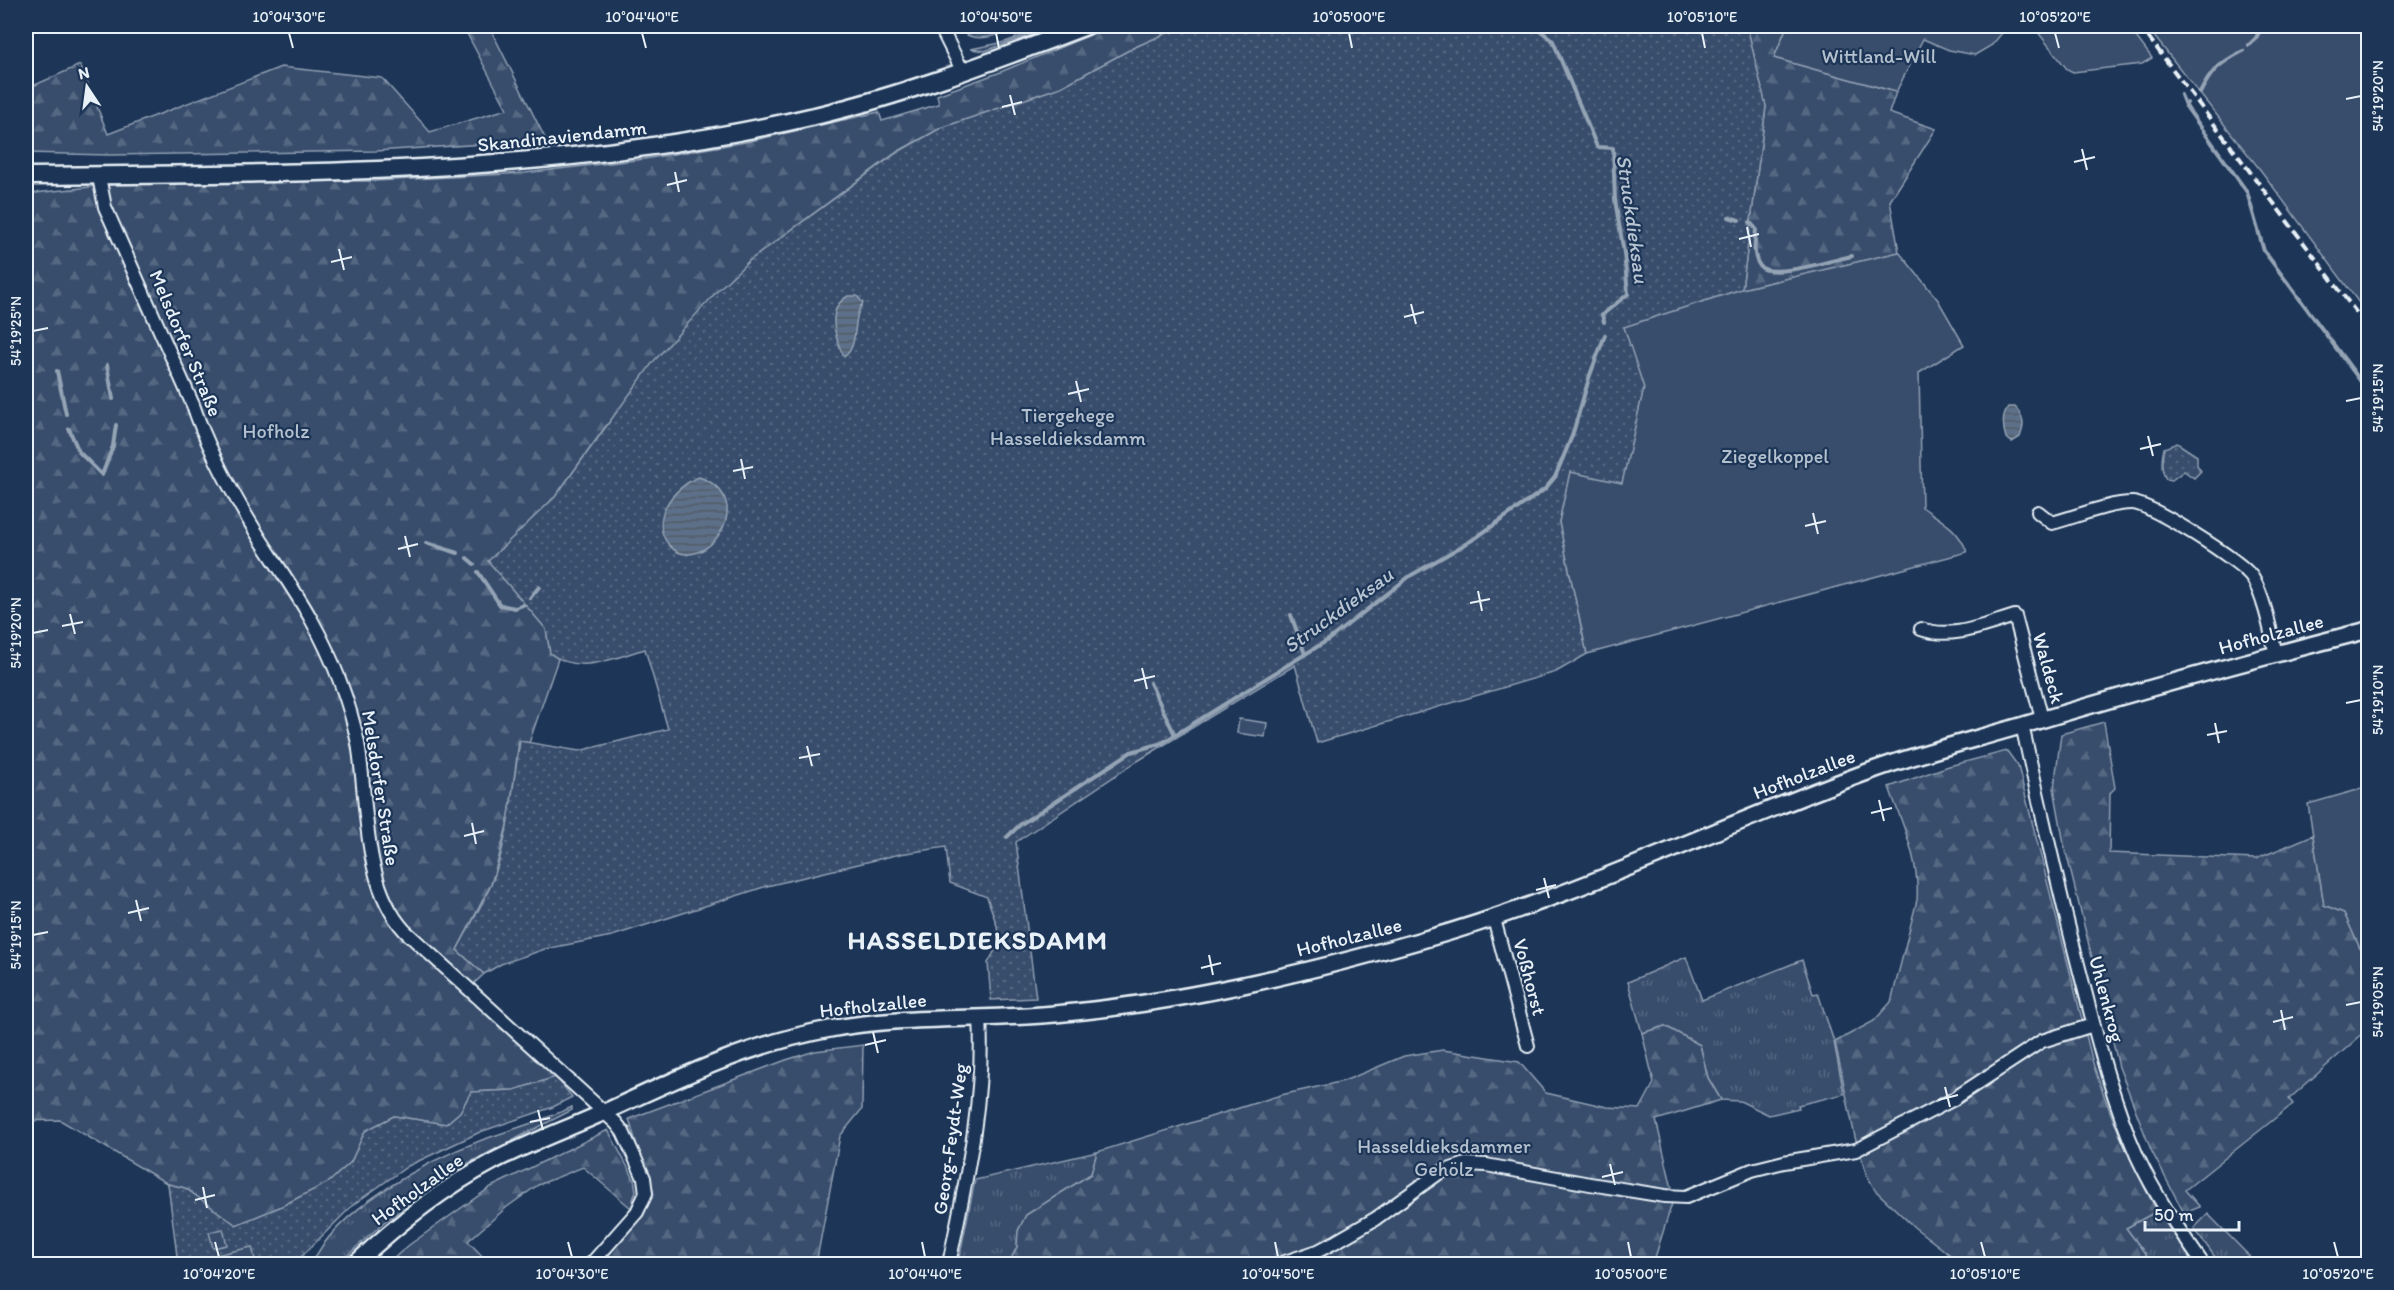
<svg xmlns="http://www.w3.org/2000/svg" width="2394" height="1290" viewBox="0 0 2394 1290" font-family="Itim,sans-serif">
  <defs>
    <pattern id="grass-tufts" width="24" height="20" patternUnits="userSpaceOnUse" patternTransform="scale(1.5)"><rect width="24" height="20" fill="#374d6c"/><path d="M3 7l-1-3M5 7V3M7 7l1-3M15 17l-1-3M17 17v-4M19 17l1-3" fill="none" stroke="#546782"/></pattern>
    <pattern id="forest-firs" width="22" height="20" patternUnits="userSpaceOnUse" patternTransform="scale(1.5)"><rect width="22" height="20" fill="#374d6c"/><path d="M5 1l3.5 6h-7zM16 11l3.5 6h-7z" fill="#546782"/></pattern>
    <pattern id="park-dots" width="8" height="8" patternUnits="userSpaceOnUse" patternTransform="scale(1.5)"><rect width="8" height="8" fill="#374d6c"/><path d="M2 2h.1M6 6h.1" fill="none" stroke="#546782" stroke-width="1.8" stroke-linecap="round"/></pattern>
    <pattern id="water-rules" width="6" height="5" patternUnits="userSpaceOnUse" patternTransform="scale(1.5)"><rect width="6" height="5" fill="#5d7089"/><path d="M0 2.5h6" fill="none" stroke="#505a66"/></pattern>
  </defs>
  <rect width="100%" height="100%" fill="#1d3557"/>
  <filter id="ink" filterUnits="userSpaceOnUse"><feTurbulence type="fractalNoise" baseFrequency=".0167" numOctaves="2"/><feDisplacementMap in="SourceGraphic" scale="12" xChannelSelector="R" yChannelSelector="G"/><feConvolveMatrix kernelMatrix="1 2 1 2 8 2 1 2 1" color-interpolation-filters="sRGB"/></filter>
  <g filter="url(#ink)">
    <path fill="url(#grass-tufts)" stroke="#909fb2" stroke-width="1.5" d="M977 26H1022C1007 32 975 46 962 31Z
      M1049 26H1056L985 51 971 49 1005 42Z
      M1686 957 1702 1000 1802 960 1813 994 1818 993 1834 1042 1844 1094 1798 1105 1799 1108 1769 1115 1740 1101 1721 1100 1708 1078 1700 1045 1665 1026 1642 1033 1628 982Z
      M572 1107V1110L457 1169 383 1223 338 1264H312C335 1210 428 1160 482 1140 512 1129 543 1121 572 1107Z
      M1097 1152 1091 1174 1026 1215 1018 1231 1017 1247 1009 1263 958 1264 975 1180Z
      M2157 1211 2195 1264H2153L2126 1228Z
      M2208 1214 2257 1264H2220L2194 1228Z"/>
    <path fill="url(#forest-firs)" stroke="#909fb2" stroke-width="1.5" d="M463 26H489L546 140 376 151 109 155 26 153V89L80 65 108 134 281 67 382 78 430 132 507 109Z
      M1112 26H1183L1133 48 1061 87 941 128 897 152 749 261 720 289 606 426 555 497 489 561 546 629 550 653 558 659 529 743 519 741 509 817 500 853 491 884 457 950 484 974 466 991 556 1077 514 1090 471 1092 460 1112 446 1124 394 1116 365 1131 351 1162 329 1182 280 1207 236 1225 185 1188 168 1184 60 1120 26 1121V194L146 181H375L525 173 644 159 746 142 879 112 882 121 939 104 937 95 998 73Z
      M1747 26H1787L1774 58 1896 92 1889 113 1936 129 1890 201 1899 252 1742 289 1766 107Z
      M2104 722 2115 788 2110 793 2109 853 2256 859 2313 835 2324 905 2344 913 2368 966V1029L2289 1099 2293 1104 2185 1190 2200 1207 2184 1213 2151 1150 2119 1067 2064 844 2054 788 2061 734Z
      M2007 751 2018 766 2093 1063C2109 1115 2131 1163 2157 1211L2126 1228 2153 1264H1962L1914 1227 1875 1190 1867 1175 1855 1137 1835 1042 1874 1021 1891 1002 1917 900C1920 860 1902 824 1889 787L1949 766Z
      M1665 1026 1700 1045 1708 1078 1721 1100 1656 1120 1674 1197 1653 1264H1000L1009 1263 1017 1247 1018 1231 1026 1215 1091 1174 1097 1152 1281 1095 1344 1081 1404 1056 1443 1050 1519 1062 1546 1093 1607 1107 1640 1109 1654 1083 1642 1033Z
      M863 1045 862 1109 840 1136 816 1264H598L638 1214 583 1167 538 1185 507 1207 468 1241 484 1258 477 1264H387L409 1245 491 1187 608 1130 634 1179 636 1191 633 1200 638 1213 647 1178 629 1119 786 1060 815 1051Z"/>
    <path fill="url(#park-dots)" stroke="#909fb2" stroke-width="1.5" d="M1183 26H1747L1766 106 1742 289 1625 327 1644 388 1622 484 1570 473 1559 522 1587 654 1556 672 1317 743 1295 665 1136 762 1016 842 1036 998 991 1000 988 963 999 943 997 926 987 897 950 883 946 847 900 854 767 886 612 936 545 949 501 964 484 974 457 950C468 929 481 907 491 885 509 840 512 788 520 741L579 751 668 729 645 649C613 658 579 676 550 653L546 629 488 561 555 497 653 362 720 288 749 261 898 152 941 128 1061 87 1133 48Z
      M2177 443 2197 456V465L2201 471 2194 478 2184 471 2172 480 2166 479C2160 469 2162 458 2164 448Z
      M556 1077 572 1097 553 1107 480 1132 408 1166 354 1204 294 1264H178L168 1184 185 1188 236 1225 280 1207 329 1182 351 1162 365 1131 394 1116 446 1124 460 1112 471 1092 514 1090Z"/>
    <path fill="#374d6c" stroke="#909fb2" stroke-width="1.5" d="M1787 26H2008L1992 45 1975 55 1949 50 1923 39 1896 92 1774 58Z
      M2033 26H2128L2152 58 2142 64 2073 72 2067 69Z
      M2146 26H2368V315L2262 172Z
      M1899 252 1938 300 1964 345 1919 373 1922 507C1941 520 1959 529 1967 552L1587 654 1559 522 1570 472 1622 483 1644 388 1624 327 1742 289Z
      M1239 719 1267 723 1265 737 1237 733Z
      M2368 787V966L2344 913 2324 905 2308 804Z
      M223 1229 227 1245 213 1248 209 1232Z
      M252 1247 256 1264H190L189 1261Z"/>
    <path fill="url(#water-rules)" stroke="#95a4b5" stroke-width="1.5" d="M848 296H857L863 303C851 318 860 346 844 357 835 338 825 309 848 296Z
      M2008 407H2015C2024 416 2025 425 2020 437L2012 442 2006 438C2003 428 2001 416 2008 407Z
      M699 477C764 500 700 581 669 545 648 520 673 487 699 477Z"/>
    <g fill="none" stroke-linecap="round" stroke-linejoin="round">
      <path stroke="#95a4b5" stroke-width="4" d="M1535 26 1553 41 1597 147 1613 148 1615 200 1624 253 1628 294 1602 315 1604 322
        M2249 45 2256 38 2262 26
        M2200 93C2212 69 2220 63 2243 51
        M2181 95 2185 105
        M2187 103 2185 105 2247 192 2264 251 2368 391
        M1729 217 1739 220
        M1750 222 1756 229C1755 241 1752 256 1760 266 1770 280 1836 259 1852 256
        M107 365 113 399
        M57 371 66 414
        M69 429 79 452 102 475 113 446 116 425
        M426 543 458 553
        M467 558 474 564
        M478 572 500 605 515 608 523 605
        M530 598 539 587
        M1291 615 1305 654
        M1150 683 1175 735
        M1007 837 1021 824 1131 752 1162 743 1328 640 1410 576 1474 539 1545 489 1555 477 1572 436 1590 375 1605 335"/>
      <g stroke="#e8f1f8" stroke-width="16">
        <path id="minor" d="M940 26 963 72
          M99 177 105 207 193 405C209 452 233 495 259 537 276 564 295 590 311 619 332 657 349 700 358 743 368 803 362 885 405 931L616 1123 623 1132 644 1178 646 1193 637 1212 591 1264
          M2038 512 2052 523C2076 517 2108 503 2132 503 2150 503 2241 561 2252 577 2264 596 2271 632 2276 655
          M1921 629C1952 640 1984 625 2015 616L2042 719
          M2022 725C2042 815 2062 906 2086 995 2100 1050 2114 1104 2137 1156 2155 1195 2179 1230 2203 1264
          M1494 919 1528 1046
          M949 1264C965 1184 985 1101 980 1018
          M1279 1264 1318 1251 1337 1241 1375 1219 1439 1173 1466 1164 1486 1165 1590 1184 1665 1196 1686 1197 1752 1170 1784 1162 1856 1150 1952 1100 2042 1041 2093 1025"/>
      </g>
      <g stroke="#e8f1f8" stroke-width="20">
        <path id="tertiary" d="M355 1264C396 1225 441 1189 492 1162 530 1142 570 1128 609 1110 680 1077 752 1043 830 1029 904 1015 980 1021 1055 1014 1179 1003 1302 974 1422 940 1577 897 1722 824 1873 770 1920 753 1969 741 2017 727 2133 692 2251 660 2368 630"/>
      </g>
      <g stroke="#e8f1f8" stroke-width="21">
        <path id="secondary" d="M26 176C292 173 558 177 819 115 911 93 998 59 1086 26"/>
      </g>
      <use href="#minor" stroke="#1d3557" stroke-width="12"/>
      <use href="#tertiary" stroke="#1d3557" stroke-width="15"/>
      <use href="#secondary" stroke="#1d3557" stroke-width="16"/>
      <path stroke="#e8f1f8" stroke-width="4" stroke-dasharray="9 4.5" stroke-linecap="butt" d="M2140 26 2368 328"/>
    </g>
  </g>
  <path fill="none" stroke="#e8f1f8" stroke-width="2" d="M289 33 293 48M642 33 646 48M996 33 999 48M1349 33 1352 48M1702 33 1705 48M2055 33 2059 48M1010 95 1015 115M2346 99 2361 96M1002 107 1022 102M2082 149 2087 170M2074 162 2095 157M675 172 679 192M667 185 687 180M1747 227 1751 247M1739 239 1759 234M339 249 344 270M331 262 352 257M1411 304 1416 324M1404 317 1424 312M33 331 48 328M1076 381 1081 402M1068 394 1089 389M2346 401 2361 398M2148 436 2153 456M2140 449 2161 444M741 459 745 479M733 471 753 467M1813 513 1818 534M1805 526 1826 521M405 536 410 557M398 549 418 544M1478 591 1482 611M1470 603 1490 599M70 614 75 634M62 626 83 622M33 633 48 630M1142 668 1147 689M1134 681 1155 676M2346 703 2361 700M2215 723 2219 743M2207 735 2227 731M807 746 812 766M799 758 820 754M1879 800 1884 821M1871 813 1892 808M472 823 476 844M464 836 484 831M1544 878 1549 898M1536 890 1556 885M136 900 141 921M128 913 149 908M33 935 48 932M1209 955 1213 975M1201 968 1221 963M2346 1005 2361 1002M2281 1010 2285 1030M2273 1022 2293 1017M873 1032 878 1053M865 1045 886 1040M1945 1087 1950 1107M1938 1100 1958 1095M538 1110 543 1130M530 1122 550 1118M1610 1164 1615 1185M1602 1177 1623 1172M203 1187 207 1208M195 1200 215 1195M215 1242 219 1257M568 1242 572 1257M922 1242 925 1257M1275 1242 1278 1257M1628 1242 1631 1257M1981 1242 1985 1257M2334 1242 2338 1257"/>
  <g text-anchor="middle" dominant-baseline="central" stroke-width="4.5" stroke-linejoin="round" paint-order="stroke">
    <g font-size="20" fill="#b3c0ce" stroke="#1d3557">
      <text x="1879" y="56">Wittland-Will</text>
      <text x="1068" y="415">Tiergehege<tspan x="1068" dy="23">Hasseldieksdamm</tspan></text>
      <text x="276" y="431">Hofholz</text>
      <text x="1775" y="456">Ziegelkoppel</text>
      <text x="1444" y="1146">Hasseldieksdammer<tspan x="1444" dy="23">Gehölz</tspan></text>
    </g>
    <g font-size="20" fill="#e8f1f8" stroke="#1d3557">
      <text transform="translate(562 136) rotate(-6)">Skandinaviendamm</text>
      <text transform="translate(186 343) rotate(67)">Melsdorfer Straße</text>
      <text transform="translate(2271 634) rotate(-15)">Hofholzallee</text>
      <text transform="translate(2049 668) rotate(75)">Waldeck</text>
      <text transform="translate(1804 774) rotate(-21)">Hofholzallee</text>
      <text transform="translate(381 788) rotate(81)">Melsdorfer Straße</text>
      <text transform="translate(1349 937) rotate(-14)">Hofholzallee</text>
      <text transform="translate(1530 977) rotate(75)">Voßhorst</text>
      <text transform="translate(2107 999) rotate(75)">Uhlenkrog</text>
      <text transform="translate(873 1005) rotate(-6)">Hofholzallee</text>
      <text transform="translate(950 1139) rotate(-82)">Georg-Feydt-Weg</text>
      <text transform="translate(417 1189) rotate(-36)">Hofholzallee</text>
    </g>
    <g font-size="21" font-style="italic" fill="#b7c4d1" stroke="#1d3557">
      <text transform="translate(1633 219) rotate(82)">Struckdieksau</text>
      <text transform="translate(1338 610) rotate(-36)">Struckdieksau</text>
    </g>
    <g font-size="26" font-weight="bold" letter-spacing="1.5" fill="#e8f1f8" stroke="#1d3557">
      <text x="978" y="940">HASSELDIEKSDAMM</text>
    </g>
  </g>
  <rect width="2394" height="1290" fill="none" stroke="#1d3557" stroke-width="66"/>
  <g transform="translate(87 87) rotate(347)" stroke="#1d3557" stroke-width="4.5" paint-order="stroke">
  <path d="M0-4.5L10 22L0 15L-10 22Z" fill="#e8f1f8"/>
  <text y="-9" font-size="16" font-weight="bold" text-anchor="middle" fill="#e8f1f8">N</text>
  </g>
  <path d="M2145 1221v9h94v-9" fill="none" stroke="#e8f1f8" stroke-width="3"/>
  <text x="2154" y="1221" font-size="18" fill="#e8f1f8" stroke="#1d3557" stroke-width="4.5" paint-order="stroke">50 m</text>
  <rect x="33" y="33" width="2328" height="1224" fill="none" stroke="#e8f1f8" stroke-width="2"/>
  <g font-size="15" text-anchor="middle" fill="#e8f1f8">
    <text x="289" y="22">10°04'30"E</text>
    <text x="642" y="22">10°04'40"E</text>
    <text x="996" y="22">10°04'50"E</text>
    <text x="1349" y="22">10°05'00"E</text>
    <text x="1702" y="22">10°05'10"E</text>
    <text x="2055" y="22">10°05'20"E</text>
    <text transform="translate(2378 96) rotate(-90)" y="5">54°19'20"N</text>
    <text transform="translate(16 331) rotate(-90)" y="5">54°19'25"N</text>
    <text transform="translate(2378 398) rotate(-90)" y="5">54°19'15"N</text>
    <text transform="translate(16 633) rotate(-90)" y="5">54°19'20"N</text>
    <text transform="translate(2378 700) rotate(-90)" y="5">54°19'10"N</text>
    <text transform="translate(16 935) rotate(-90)" y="5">54°19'15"N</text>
    <text transform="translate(2378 1002) rotate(-90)" y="5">54°19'05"N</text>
    <text x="219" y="1279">10°04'20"E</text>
    <text x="572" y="1279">10°04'30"E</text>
    <text x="925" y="1279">10°04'40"E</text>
    <text x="1278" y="1279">10°04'50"E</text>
    <text x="1631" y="1279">10°05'00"E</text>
    <text x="1985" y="1279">10°05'10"E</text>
    <text x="2338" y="1279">10°05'20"E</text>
  </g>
</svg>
